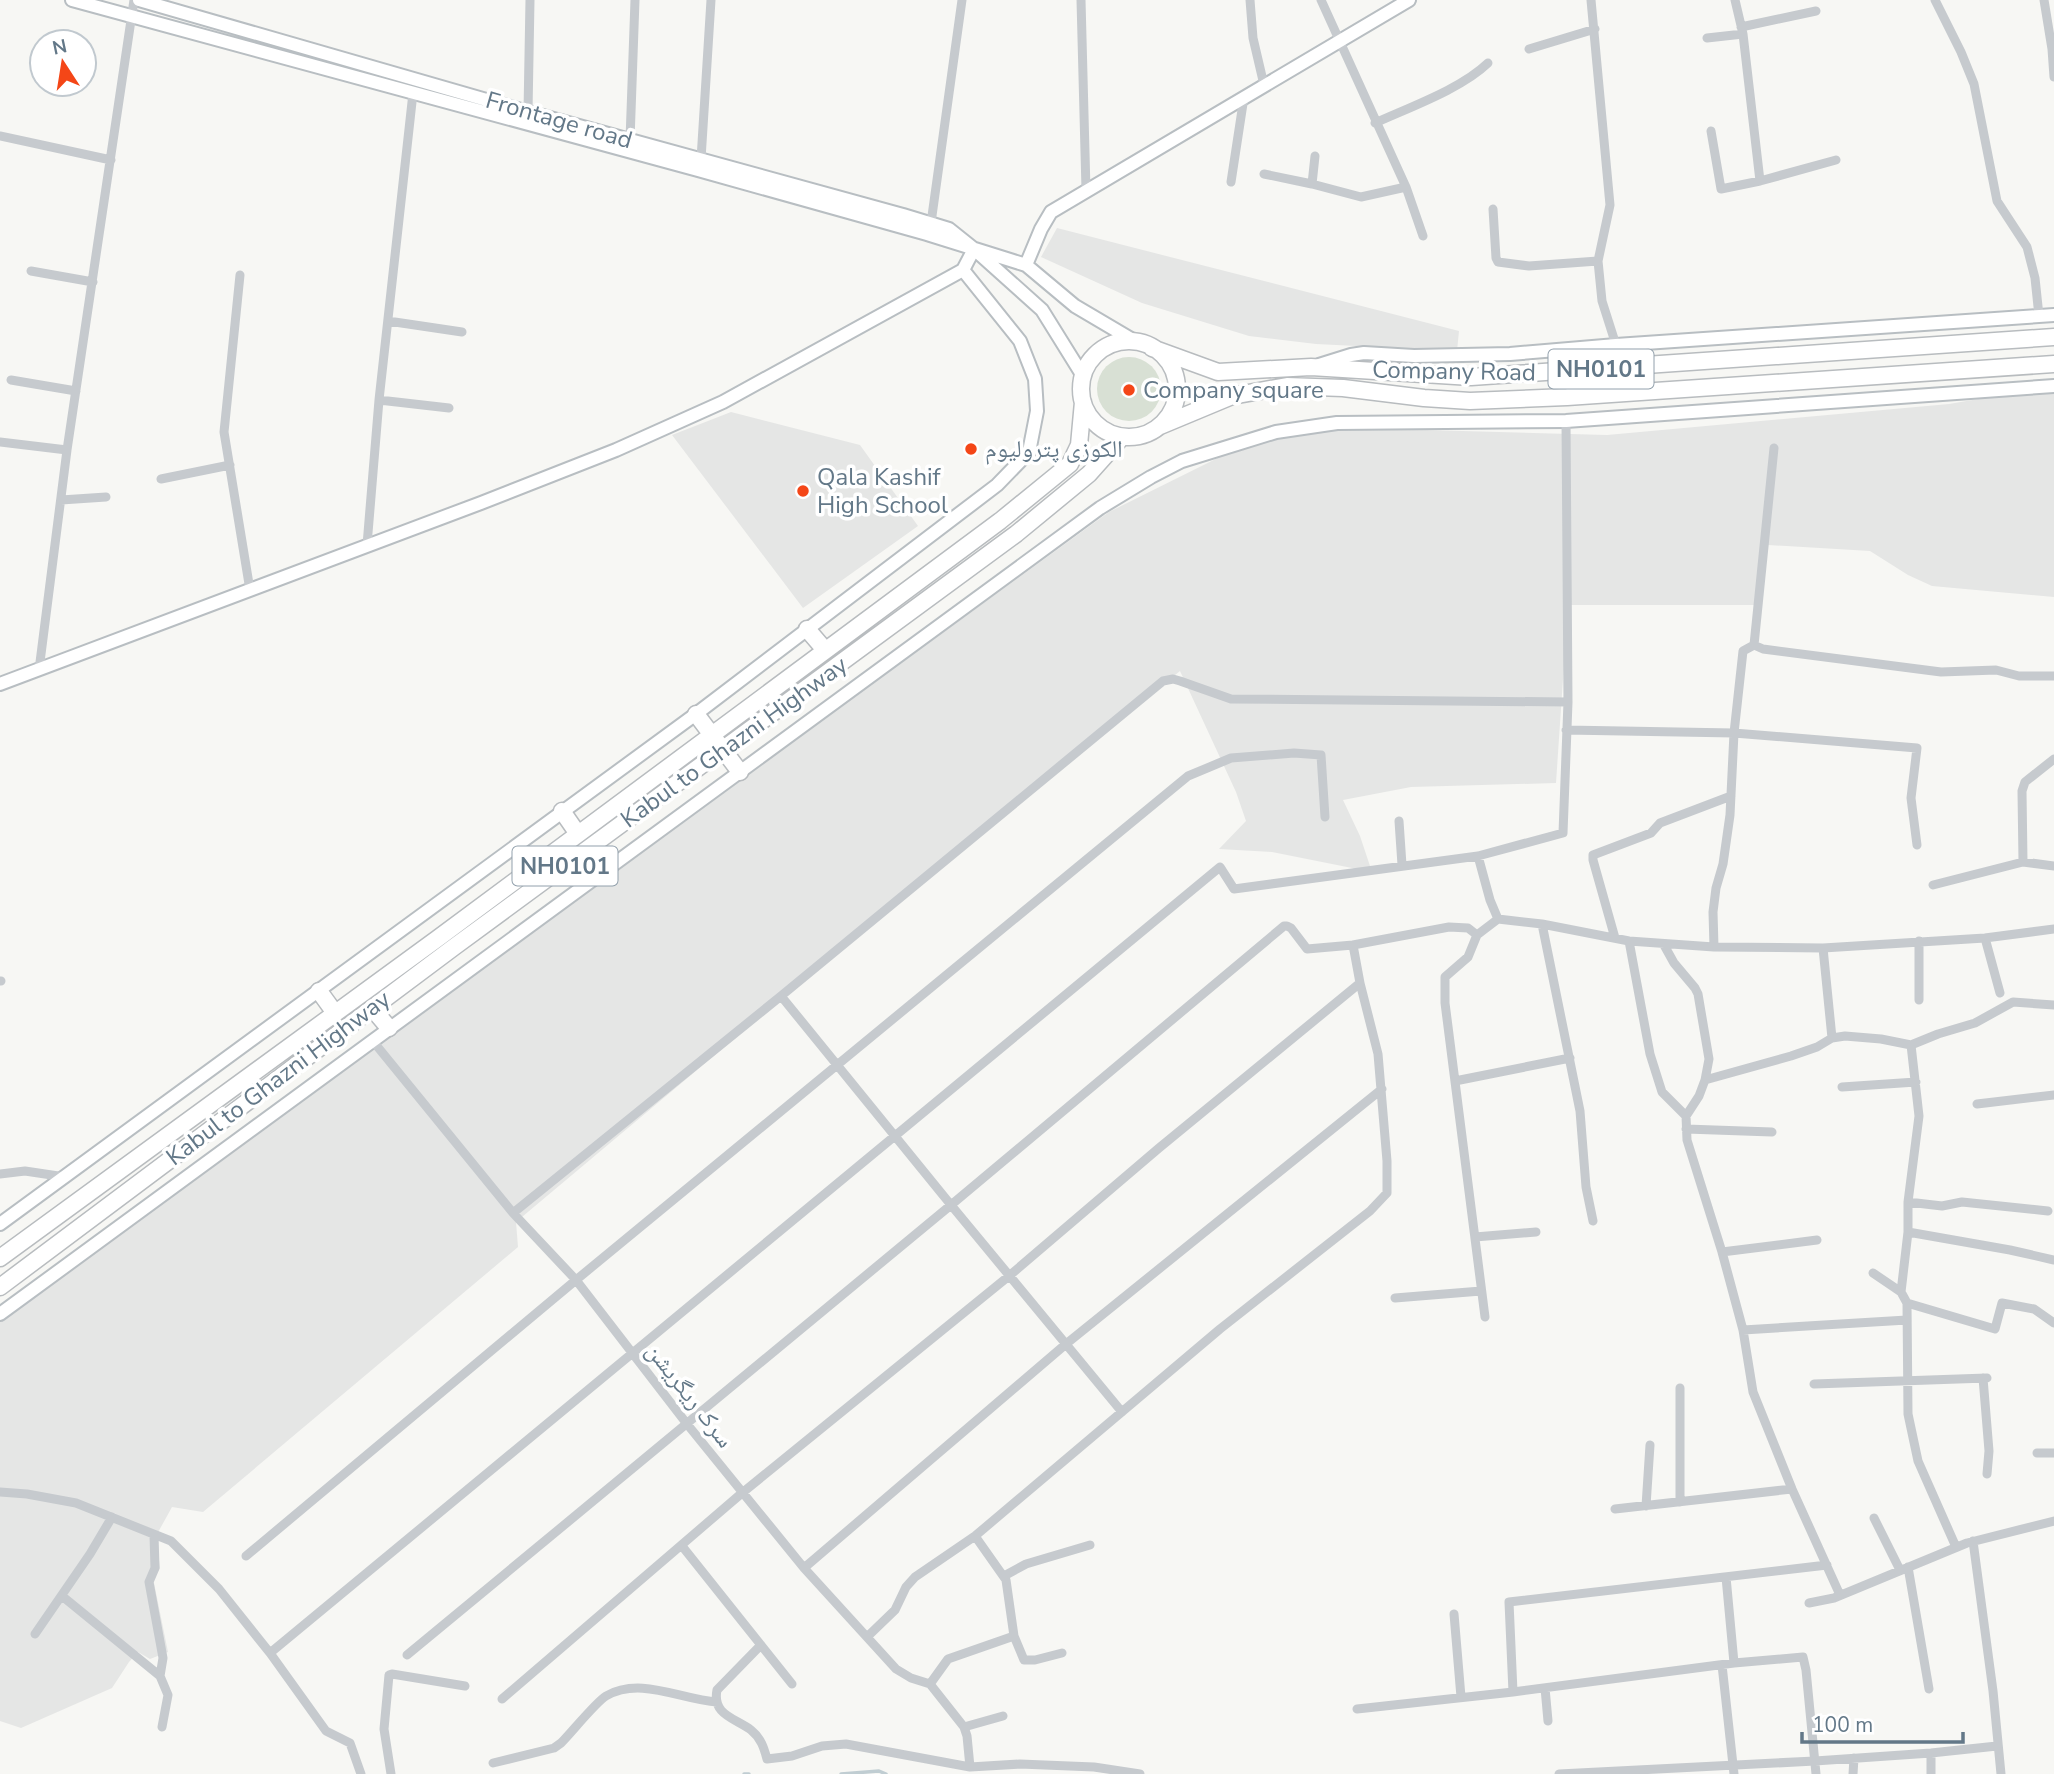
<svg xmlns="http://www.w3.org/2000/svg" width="2054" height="1774" viewBox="0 0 2054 1774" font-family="'Nunito Sans','Noto Naskh Arabic',sans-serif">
  <rect width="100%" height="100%" fill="#f7f7f4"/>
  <path fill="#e5e6e5" d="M1057 228 1459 331 1457 351 1316 344 1249 336 1142 303 1041 257Z
    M2054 386V597L1932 586 1908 575 1870 551 1768 545 1760 605H1568L1556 783 1411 787 1343 800 1360 836 1372 872 1272 852 1219 849 1246 821 1236 792 1180 671 940 866 516 1222 518 1247 203 1512 172 1507 156 1536 160 1568 153 1578 168 1652 150 1659 138 1652 129 1662 112 1688 21 1728 0 1721V1316L1109 512 1282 426 1607 435 1949 404Z
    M731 412 860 445 918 526 803 608 672 435Z"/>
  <path fill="#d8e0d4" d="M1097 389a32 32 0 1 1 64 0a32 32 0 1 1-64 0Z"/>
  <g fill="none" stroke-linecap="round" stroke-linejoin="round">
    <path stroke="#c0cdd2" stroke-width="3.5" d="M744 1774H749
      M841 1774 879 1771 886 1774"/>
    <g stroke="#b8bec2" stroke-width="16">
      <path id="secondary" d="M72 0 698 170 927 234 1026 265 1075 306 1136 342
        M139 0 528 112 903 215 949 229 974 249 1042 310 1083 376
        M1026 265 1041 229 1051 212 1409 0
        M1319 365 1351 355 1364 353 1414 356 1510 354 1616 345 2054 315
        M0 684 481 503 616 450 723 402 963 270 974 249
        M0 1224 696 714 997 485 1029 452 1037 411 1035 379 1020 341 963 270
        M0 1314 1100 508 1151 477 1182 461 1276 432 1337 423 1566 421 2054 386"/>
    </g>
    <g stroke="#b8bcbf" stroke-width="19">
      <path id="highway" d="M1081 389a48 48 0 1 1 96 0a48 48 0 1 1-96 0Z
        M1152 348 1218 372 1311 367 1471 377 2054 337
        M1160 426 1232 396 1287 386 1343 388 1424 398 1470 401 1567 397 2054 364
        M807 629 825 650
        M696 714 740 772
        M562 811 578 834
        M319 991 335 1013
        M372 1008 389 1028
        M0 1258 437 939 1000 521 1070 464 1079 445 1083 402
        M0 1287 454 947 1016 534 1089 474 1122 437"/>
    </g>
    <path stroke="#c6cace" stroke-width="9" d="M1081 0 1086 190
      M1250 0 1253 38 1264 85
      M1321 0 1406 187 1423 236
      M1591 0 1610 205 1598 261 1602 301 1616 345
      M1735 0 1743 34 1760 181
      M1935 0 1961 52 1974 84 1997 201 2027 247 2035 278 2039 316
      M2044 0 2052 49 2054 77
      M1741 27 1816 11
      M1707 38 1743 34
      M1529 49 1595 29
      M528 112 530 0
      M1375 123C1410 107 1461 89 1488 63
      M1711 131 1721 189 1760 181 1836 160
      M0 136 111 160
      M630 140 635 0
      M701 159 711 0
      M1264 174 1312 184 1361 197 1406 187
      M1231 182 1244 97
      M1312 184 1315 156
      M1493 209 1496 258 1498 262 1529 266 1598 261
      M931 223 962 0
      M31 271 93 282
      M240 275 224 432 250 590
      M388 321 462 332
      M11 380 76 391
      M379 400 449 408
      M0 442 67 450
      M1774 448 1754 645 1763 649 1941 672 1996 670 2019 676H2054
      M161 479 230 465
      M61 500 106 497
      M367 545 379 400 413 93
      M39 670 67 450 134 0
      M1566 730 1734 733 1917 748 1911 798 1917 845
      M1399 821 1402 865
      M1478 856 1490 900 1498 919 1542 924 1629 941 1714 947 1823 948 1985 938 2054 929
      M2023 862 2022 791 2025 782 2054 759
      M1933 885 2023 862 2054 866
      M1542 924 1580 1111 1586 1187 1593 1221
      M1615 938 1593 860V855L1651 833 1660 823 1731 796
      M1985 938 2000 993
      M1629 941 1650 1054 1662 1092 1686 1116 1687 1140 1722 1252 1743 1330 1753 1392 1792 1489 1840 1595
      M1353 945 1449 927 1468 928 1477 935
      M1664 945 1674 963 1695 988 1698 994 1709 1059 1705 1080
      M1714 947 1713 912 1716 888 1723 864 1730 815 1734 733 1743 651 1754 645
      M1823 948 1832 1038
      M0 981H1
      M781 996 951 1205 1122 1412
      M1919 1000V941
      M372 1040 513 1213 576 1280 687 1424 804 1568 896 1669 911 1678 930 1684 964 1727 967 1736 970 1767
      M1455 1081 1570 1058
      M1842 1087 1916 1082
      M1977 1104 2054 1095
      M1686 1116 1699 1096 1705 1080 1791 1056 1817 1047 1832 1038 1845 1036 1881 1039 1911 1045 1938 1034 1975 1023 2013 1002 2054 1005
      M1686 1129 1772 1132
      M0 1174 25 1171 65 1177
      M1908 1202 1942 1206 1962 1202 2048 1211
      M513 1213 781 996 1163 681 1173 679 1180 681 1231 699 1568 702
      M1908 1232 2010 1250 2054 1260
      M1475 1237 1536 1232
      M1722 1252 1817 1240
      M1873 1273 1901 1292 1907 1303 1908 1414 1918 1461 1956 1547
      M1901 1292 1908 1232V1202L1919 1116 1911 1045
      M1395 1298 1481 1291
      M1907 1303 1995 1329 2002 1303 2034 1309 2054 1323
      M1485 1317 1445 1003V977L1468 957 1477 935 1498 919
      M1743 1330 1907 1320
      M1983 1378 1989 1451 1987 1474
      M1814 1384 1987 1378
      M2037 1453H2054
      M0 1492 27 1494 76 1503 171 1541 219 1589 270 1653 326 1731 350 1743 361 1774
      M1680 1502V1388
      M1646 1506 1650 1445
      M1615 1509 1792 1489
      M1874 1518 1900 1570
      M154 1535 155 1568 149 1582 163 1658 160 1676
      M975 1536 1006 1580 1014 1636 1024 1660H1035L1062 1653
      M1973 1541 1993 1691 2001 1774
      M682 1546 792 1684
      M246 1556 576 1280 1188 776 1231 758 1294 753 1321 755 1325 817
      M1908 1567 1929 1689
      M804 1568 1066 1344 1382 1089
      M1004 1576 1026 1564 1090 1545
      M1726 1577 1734 1663
      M62 1596 160 1676 168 1695 162 1727
      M1809 1603 1834 1598 1967 1543 2054 1521
      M1454 1614 1461 1697
      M35 1634 90 1554 112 1517
      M761 1645 717 1690C712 1715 735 1718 751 1730 761 1738 764 1748 767 1759L792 1756 822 1746 846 1744 970 1767 1020 1764 1094 1767 1140 1774
      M270 1653 1220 867 1234 889 1478 856 1563 833 1568 702 1566 421
      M407 1655 951 1205 1284 926H1287L1291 928 1307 949 1353 945 1360 983 1378 1054 1387 1161V1193L1370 1211 1220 1329 975 1536 915 1577 906 1587 895 1610 867 1637
      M1722 1665 1734 1774
      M930 1684 948 1659 1014 1636
      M1545 1688 1548 1721
      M1513 1692 1509 1602 1827 1565
      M502 1699 742 1493 1009 1276 1159 1148 1360 983
      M1357 1709 1513 1692 1734 1663 1803 1657 1806 1670 1816 1774
      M964 1727 1003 1716
      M1931 1753V1774
      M493 1763 554 1748 561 1743C571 1733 596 1702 606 1696 641 1676 681 1700 717 1702
      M391 1774 384 1729 389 1675 392 1674 465 1686
      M1559 1774 1815 1761 1931 1753 1997 1746
      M1853 1774 1854 1758"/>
    <use href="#secondary" stroke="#fff" stroke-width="12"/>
    <use href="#highway" stroke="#fff" stroke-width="16"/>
  </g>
  <g fill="#f44617" stroke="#fff" stroke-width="2.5">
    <circle cx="1129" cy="390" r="7"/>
    <circle cx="971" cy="449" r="7"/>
    <circle cx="803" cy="491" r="7"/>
  </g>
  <g text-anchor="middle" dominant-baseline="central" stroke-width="7" stroke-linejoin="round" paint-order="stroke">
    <g fill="#fff" stroke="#92a0ac" stroke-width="2">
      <rect x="1548.5" y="349.5" width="105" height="39" rx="5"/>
      <rect x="512.5" y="846.5" width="105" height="39" rx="5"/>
    </g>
    <g font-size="23" font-weight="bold" fill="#637888">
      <text x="1601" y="369">NH0101</text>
      <text x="565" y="866">NH0101</text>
    </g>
    <g font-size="24" fill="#637888" stroke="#fff">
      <text transform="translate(559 120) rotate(16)">Frontage road</text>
      <text transform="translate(1454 371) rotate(1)">Company Road</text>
      <text transform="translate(734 742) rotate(-36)">Kabul to Ghazni Highway</text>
      <text transform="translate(278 1078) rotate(-37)">Kabul to Ghazni Highway</text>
      <text transform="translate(690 1395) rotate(52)">سرک ریگریشن</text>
    </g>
    <g font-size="24" fill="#637888" stroke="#fff" text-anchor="start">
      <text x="1143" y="390">Company square</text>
      <text x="985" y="449">الکوزی پترولیوم</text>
      <text x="817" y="477">Qala Kashif<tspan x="817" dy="28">High School</tspan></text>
    </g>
  </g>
  <g transform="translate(63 63) rotate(348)"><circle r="33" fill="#ffffff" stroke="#c1c9cf" stroke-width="2"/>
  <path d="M0-5L12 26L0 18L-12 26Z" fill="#f44617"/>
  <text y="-10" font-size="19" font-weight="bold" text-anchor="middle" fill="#637888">N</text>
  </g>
  <path d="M1802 1732v10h161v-10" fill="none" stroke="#637888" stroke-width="3.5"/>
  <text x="1812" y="1732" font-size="21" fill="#637888" stroke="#ffffff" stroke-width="5" paint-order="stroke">100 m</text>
</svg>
